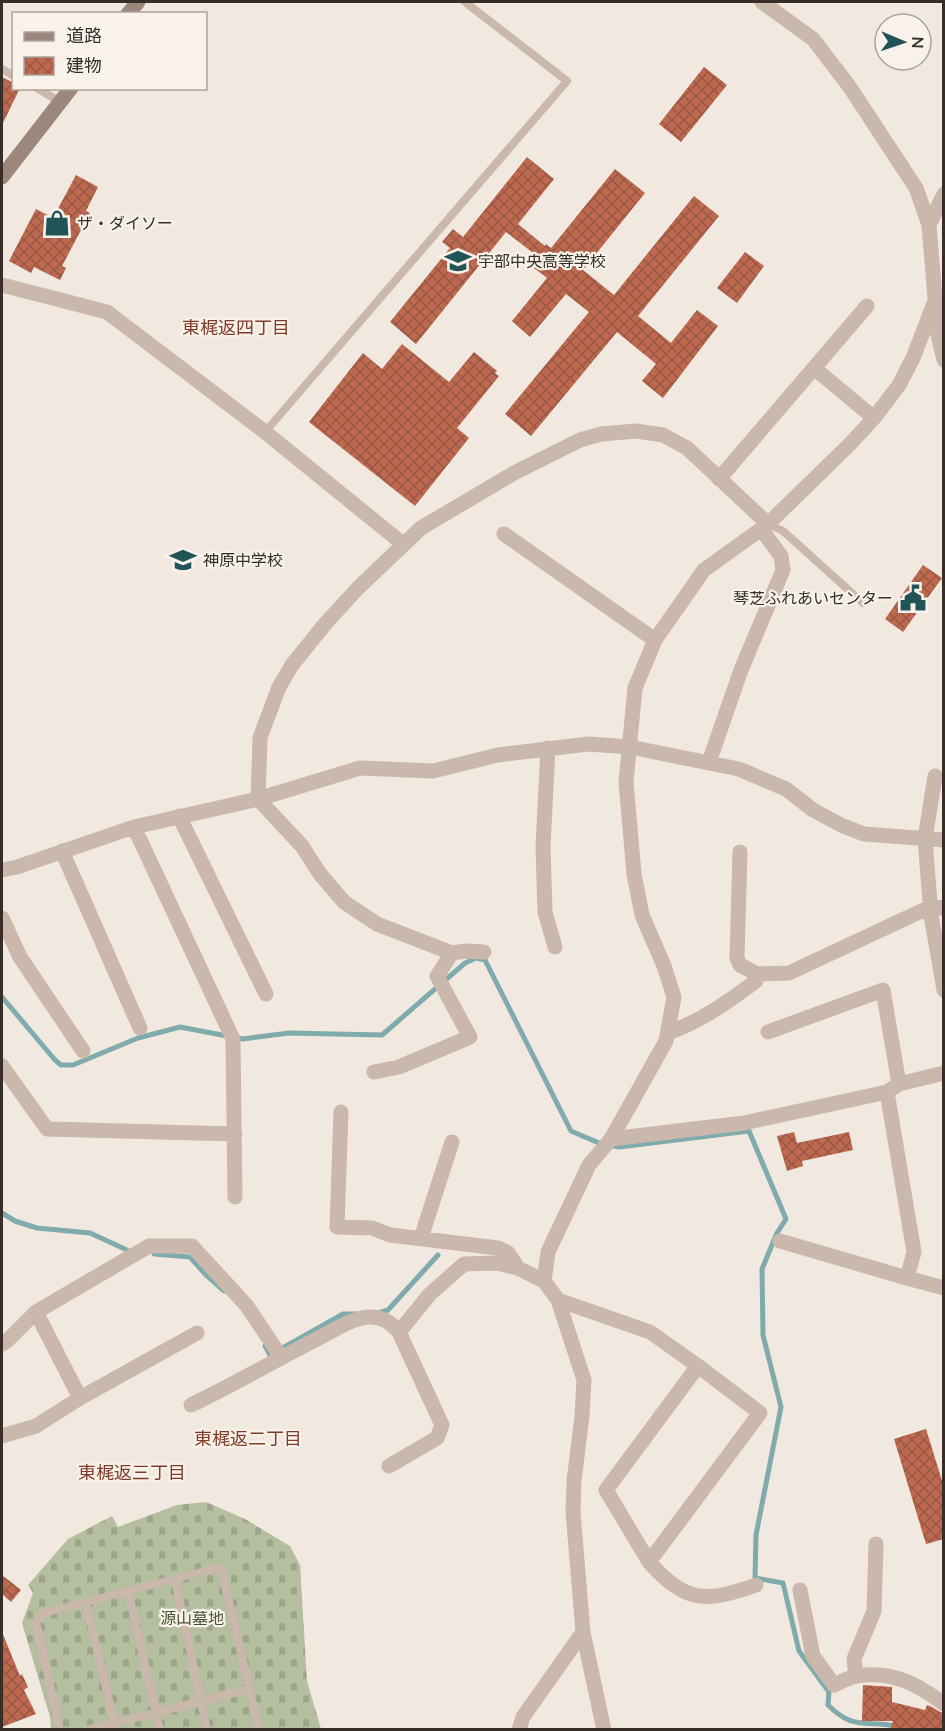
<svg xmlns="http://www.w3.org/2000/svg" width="945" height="1731" viewBox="0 0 945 1731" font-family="Mulish,'Noto Sans JP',sans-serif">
  <defs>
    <pattern id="cemetery-stones" width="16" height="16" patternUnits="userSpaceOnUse" patternTransform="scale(1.5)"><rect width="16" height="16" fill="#b5bfa0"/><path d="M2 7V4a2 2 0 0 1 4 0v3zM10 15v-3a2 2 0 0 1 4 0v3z" fill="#9ca48a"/></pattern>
    <pattern id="building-cross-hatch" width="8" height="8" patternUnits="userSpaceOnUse" patternTransform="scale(1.5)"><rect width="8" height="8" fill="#bd6950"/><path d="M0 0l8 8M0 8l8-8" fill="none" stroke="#9a5743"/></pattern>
  </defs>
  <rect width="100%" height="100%" fill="#f1e8df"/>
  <path fill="url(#cemetery-stones)" d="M206 1502 245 1519 290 1546 300 1565 307 1681 321 1729H51L50 1717 22 1623 33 1593 28 1585 68 1539 112 1516 118 1527 177 1505Z"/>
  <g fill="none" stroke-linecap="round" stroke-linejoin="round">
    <path stroke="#80abac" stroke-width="5" d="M2 997 55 1060 61 1065H73L138 1038 180 1027 243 1039 289 1033 382 1035 465 963 476 958 485 960 571 1131 599 1143 619 1147 749 1131 786 1219 777 1233 762 1269 763 1335 781 1407 756 1535 755 1578 783 1583 799 1651 829 1692 828 1705C854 1731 865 1720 896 1726
      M2 1213 15 1221 37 1228 90 1233 127 1250
      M154 1254 190 1257 206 1275 224 1291
      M378 1313 388 1310 438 1255
      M265 1346 270 1355 343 1314H357"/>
  </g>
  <path fill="url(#building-cross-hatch)" d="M704 67 727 85 681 142 659 124Z
    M2 77 14 83V88H20L2 125Z
    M527 157 554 179 518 224 545 246 546 244 551 248 615 169 645 193 583 270 614 295 694 196 719 216 638 316 671 343 697 310 718 326 663 398 642 381 656 364 617 332 531 436 505 414 589 312 566 294 530 337 512 321 547 278 534 268 538 263 534 259 537 256 506 232 416 344 390 322 450 248 442 242 453 229 463 237Z
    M76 175 98 187 86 211 90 213 62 266 66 268 60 280 34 267 31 273 9 261 36 209 53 218Z
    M745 252 764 266 737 303 717 288Z
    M402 344 449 382 474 352 497 371 495 373 499 376 457 428 469 438 415 506 309 422 363 353 382 369Z
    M923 565 942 578 903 632 885 619Z
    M794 1132 797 1143 849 1132 853 1150 802 1161 803 1166 787 1171 777 1136Z
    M926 1429 944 1487V1539L926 1544 894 1439Z
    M2 1575 21 1590 11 1602 2 1594Z
    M2 1632 20 1676 22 1674 28 1687 24 1690 36 1714 2 1727Z
    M863 1685 892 1687V1702L925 1710 927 1705 930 1706 944 1714V1730H890L893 1721H862Z"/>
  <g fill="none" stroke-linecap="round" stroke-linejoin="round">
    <path stroke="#c9b8ab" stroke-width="8" d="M2 69 14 76
      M37 88 60 102
      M265 432 567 81 465 2
      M768 524 783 531 863 603
      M175 1579 207 1730
      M128 1591 160 1730
      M86 1602 116 1730
      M60 1730 36 1622 44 1613 221 1567 259 1730
      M87 1730 250 1689"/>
    <path stroke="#c9b8ab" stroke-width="15" d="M762 2 813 39 849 86 916 188 929 225 938 335 944 360
      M929 225 944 194
      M2 285 107 312 265 432 403 544
      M814 368 874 418
      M719 479 867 306
      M504 534 655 640
      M548 748 543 847 545 912 555 947
      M709 762 741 670 783 570 781 556 761 529
      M935 776 925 839 931 915 944 990
      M179 816 266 994
      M134 827 233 1039 235 1197
      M62 851 140 1028
      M740 852 737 958 740 965 757 974
      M2 870 17 867 134 827 258 799 360 768 433 771 498 755 588 744 630 747 739 769 786 789 813 810 843 826 864 834 944 840
      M2 918 20 957 83 1051
      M484 952 466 951 452 953 377 924 344 902 320 874 302 846 258 799 260 738 279 687 292 665 325 624 358 588 421 528 514 473 580 440 601 434 636 431 663 435 687 448 768 524
      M768 1032 883 990 899 1084
      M668 1033C701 1021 728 1002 756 981L757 974 789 973 930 907 944 908
      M2 1066 47 1129 235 1134
      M374 1072 399 1067 470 1037 437 976 452 953
      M887 1092 914 1252 907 1278 944 1288
      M341 1112 337 1227 372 1228 390 1235 498 1248 508 1253 518 1268
      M611 1139 744 1123 887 1092 899 1084 944 1073
      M421 1238 452 1142
      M780 1241 907 1278
      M544 1281 548 1252 589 1165 611 1139 666 1041 674 997 664 966 642 915 634 874 626 782 635 688 655 640 704 570 768 524 851 443 874 418 899 385 913 358 935 301 944 297
      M558 1300 650 1332 698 1366 760 1413 649 1562 606 1490 698 1366
      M36 1312 80 1398
      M2 1344 7 1341 36 1312 149 1246H192L247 1306 281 1357
      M191 1405C235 1384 277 1359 321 1337 336 1329 351 1319 368 1317 382 1316 390 1322 399 1332L430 1294 464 1264 496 1263 518 1268 544 1281 558 1300 584 1380 582 1416 574 1481 573 1512 583 1632 604 1730
      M2 1436 36 1426 80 1398 197 1333
      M389 1466 437 1438 442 1425 399 1332
      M649 1562C686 1603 705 1603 756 1585
      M800 1590 813 1656 834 1685C841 1682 849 1677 857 1676 892 1670 917 1684 944 1704
      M856 1676 854 1659 874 1611 876 1544
      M519 1730 523 1717 583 1632"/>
    <path stroke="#9c877d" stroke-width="15" d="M128 14 138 2
      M2 177 71 88"/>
  </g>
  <defs>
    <g id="shop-bare" transform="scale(2.07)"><path d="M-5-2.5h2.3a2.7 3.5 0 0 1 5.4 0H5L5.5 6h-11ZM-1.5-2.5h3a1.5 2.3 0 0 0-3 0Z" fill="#225356" stroke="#f9f2eb" stroke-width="2.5" paint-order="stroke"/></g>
    <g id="school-bare" transform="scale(2.07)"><path d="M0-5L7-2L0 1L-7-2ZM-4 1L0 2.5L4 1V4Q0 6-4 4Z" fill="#225356" stroke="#f9f2eb" stroke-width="2.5" paint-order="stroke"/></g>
    <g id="civic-bare" transform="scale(2.07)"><path d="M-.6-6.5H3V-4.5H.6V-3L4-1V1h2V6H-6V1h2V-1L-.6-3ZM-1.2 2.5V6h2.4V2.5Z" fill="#225356" stroke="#f9f2eb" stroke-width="2.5" paint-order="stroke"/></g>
  </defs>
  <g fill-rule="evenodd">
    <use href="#shop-bare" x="57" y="223"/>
    <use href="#school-bare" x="458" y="261"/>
    <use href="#school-bare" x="183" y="560"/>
    <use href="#civic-bare" x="913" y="598"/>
  </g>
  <g text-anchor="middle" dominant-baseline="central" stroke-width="4.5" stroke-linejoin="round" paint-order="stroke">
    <g font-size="16" fill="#372e2a" stroke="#f9f2eb" text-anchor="start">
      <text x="77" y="223">ザ・ダイソー</text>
      <text x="478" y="261">宇部中央高等学校</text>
      <text x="203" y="560">神原中学校</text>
      <text x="893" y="598" text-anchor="end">琴芝ふれあいセンター</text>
    </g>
    <g font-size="16" fill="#47542f" stroke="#f9f2eb">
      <text x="192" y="1618">源山墓地</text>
    </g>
    <g font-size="18" fill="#803c29" stroke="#f9f2eb">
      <text x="236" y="327">東梶返四丁目</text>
      <text x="248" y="1438">東梶返二丁目</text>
      <text x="132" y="1472">東梶返三丁目</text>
    </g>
  </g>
  <rect width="945" height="1731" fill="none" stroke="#372e2a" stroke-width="6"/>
  <rect x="12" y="12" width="195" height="78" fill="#f9f2eb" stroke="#aba49e" stroke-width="1.5"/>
  <rect x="24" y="32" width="30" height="9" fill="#9c877d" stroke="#aba49e" stroke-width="1.5"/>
  <text x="66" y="42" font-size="18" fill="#372e2a">道路</text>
  <rect x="24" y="57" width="30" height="18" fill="url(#building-cross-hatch)" stroke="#aba49e" stroke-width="1.5"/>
  <text x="66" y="72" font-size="18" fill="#372e2a">建物</text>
  <g transform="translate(903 42) rotate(92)"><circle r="28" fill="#f9f2eb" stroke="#aba49e" stroke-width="1.5"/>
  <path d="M0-4.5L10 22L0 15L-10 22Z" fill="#225356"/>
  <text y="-9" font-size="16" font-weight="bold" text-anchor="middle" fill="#372e2a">N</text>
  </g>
</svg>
